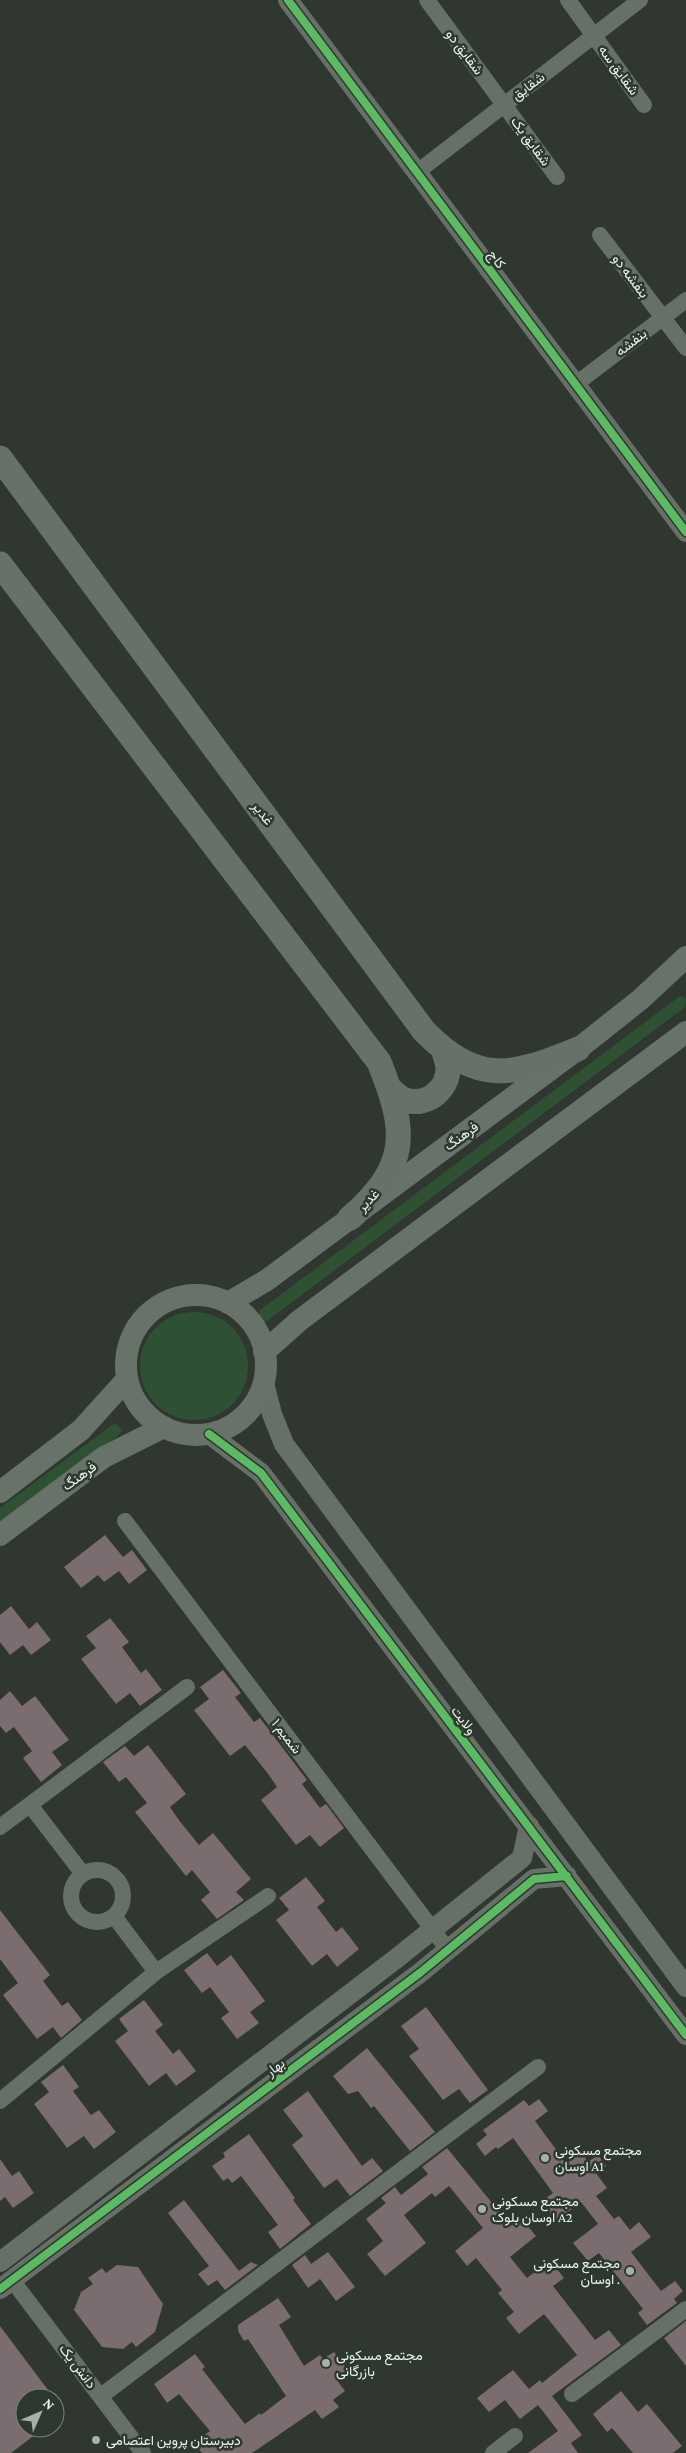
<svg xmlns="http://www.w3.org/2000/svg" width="686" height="2453" viewBox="0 0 686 2453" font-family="'Crimson Pro',Vazirmatn,serif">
  <rect width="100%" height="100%" fill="#303630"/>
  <path fill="#2f5133" d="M680 996 686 998 685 1007 267 1321 260 1322 258 1320 259 1311Z
    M140 1366a54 54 0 1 1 108 0a54 54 0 1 1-108 0Z
    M115 1423 122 1429 119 1435 0 1525V1508Z"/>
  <path fill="#7a6c6f" d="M105 1535 123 1557 132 1550 147 1570 129 1584 119 1571 104 1582 98 1575 81 1588 64 1567Z
    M11 1606 29 1629 37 1622 51 1640 31 1655 23 1645 10 1655 0 1642V1615Z
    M110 1618 129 1642 122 1647 141 1673 146 1669 162 1690 140 1706 130 1693 116 1704 81 1659 96 1648 86 1636Z
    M223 1670 241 1693 235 1697 254 1722 260 1718 307 1780 302 1784 320 1808 326 1804 344 1828 320 1847 310 1835 296 1845 261 1800 277 1787 269 1775 245 1745 230 1756 194 1710 209 1699 200 1687Z
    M10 1691 22 1706 35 1696 69 1740 52 1752 62 1765 41 1782 23 1758 32 1751 14 1727 6 1733 0 1726V1700Z
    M148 1745 186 1794 170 1807 178 1819 199 1845 213 1833 251 1879 236 1892 244 1900 217 1919 201 1900 210 1892 192 1870 186 1876 135 1812 147 1803 126 1777 119 1782 103 1762 125 1746 134 1756Z
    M306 1877 325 1901 317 1907 336 1932 342 1927 359 1949 337 1967 327 1954 312 1966 276 1920 289 1910 279 1898Z
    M0 1910 50 1975 43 1981 62 2006 68 2002 82 2020 61 2038 53 2027 37 2039 3 1995 18 1983 0 1959Z
    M207 1953 217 1966 231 1955 265 2001 250 2012 259 2023 237 2039 221 2018 229 2012 210 1987 202 1993 184 1970Z
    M144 2000 163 2025 155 2031 173 2054 179 2049 196 2071 176 2086 166 2073 149 2086 115 2041 128 2031 119 2019Z
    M426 2007 488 2090 470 2103 459 2089 443 2100 409 2056 419 2049 401 2026Z
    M367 2048 435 2132 410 2151 374 2106 371 2108 358 2091 348 2094 333 2076Z
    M63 2065 79 2087 73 2091 91 2115 99 2110 116 2132 94 2149 84 2136 67 2148 34 2104 49 2092 41 2082Z
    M308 2091 362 2166 372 2158 383 2171 350 2196 337 2179 324 2188 292 2145 303 2136 283 2110Z
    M539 2099 548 2111 535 2121 566 2163 581 2152 588 2162 598 2155 606 2166 596 2173 607 2188 596 2196 614 2219 619 2216 630 2230 639 2222 651 2237 631 2252 661 2291 675 2281 683 2291 674 2299 677 2303 647 2325 638 2313 643 2309 599 2253 588 2261 573 2243 598 2224 581 2202 556 2221 542 2201 553 2193 513 2138 498 2149 496 2147 485 2156 476 2144 487 2135 483 2130 524 2100 529 2106Z
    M249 2134 295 2198 293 2200 311 2224 280 2249 268 2232 278 2225 241 2176 232 2183 228 2178 223 2181 212 2166 225 2157 223 2153Z
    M447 2148 511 2226 521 2218 536 2236 510 2257 527 2278 550 2260 564 2278 553 2286 595 2340 609 2330 621 2345 552 2396 582 2435 571 2443 578 2453H528L558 2431 538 2405 520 2419 505 2400 489 2412 477 2398 513 2370 529 2389 540 2380 542 2383 577 2355 544 2314 519 2334 506 2318 514 2312 498 2293 502 2290 476 2258 467 2266 455 2251 483 2228 449 2186 435 2197 432 2193 404 2215 426 2243 385 2276 367 2254 383 2241 366 2219 386 2203 381 2198 395 2187 401 2195 428 2174 422 2167Z
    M0 2159 12 2176 19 2171 34 2193 13 2208 5 2197 0 2201Z
    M184 2200 239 2271 251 2262 258 2265 225 2290 217 2280 208 2286 198 2274 209 2266 168 2213Z
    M328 2252 355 2287 336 2301 320 2279 308 2288 292 2265 305 2255 311 2264Z
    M117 2265 138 2267 163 2304 155 2332 136 2347 132 2342 123 2349 102 2347 74 2310 81 2292 93 2284 88 2278 102 2268 106 2273Z
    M278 2298 291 2317 279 2325 304 2366 320 2355 323 2359 334 2352 348 2371 336 2379 345 2391 333 2400 339 2407 322 2419 315 2410 252 2453H202L194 2443 210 2431 179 2394 167 2403 154 2384 195 2354 205 2367 202 2369 245 2424 260 2413 261 2415 286 2396 248 2339 244 2341 238 2331V2325Z
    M686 2321V2366L664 2338Z
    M0 2326 54 2398H25V2428H44L11 2453H0Z
    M621 2391 638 2412 647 2404 682 2446 673 2453H633L612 2428 607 2432 593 2414Z"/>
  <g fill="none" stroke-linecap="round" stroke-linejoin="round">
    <path stroke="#677067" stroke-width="16" d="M427 0 557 177
      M568 0 644 105
      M416 173 640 0
      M600 235 686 348
      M576 384 686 300
      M125 1521 448 1950
      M30 1805 83 1874
      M0 1827 187 1687
      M71 1896a26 26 0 1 1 52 0a26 26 0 1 1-52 0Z
      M114 1916 156 1972
      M0 2101 156 1972 268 1896
      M12 2280 143 2453
      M572 2394 686 2309
      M101 2396 538 2067
      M493 2453 515 2436"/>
    <path stroke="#677067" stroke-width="20" d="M288 0 686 532
      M264 1383 272 1414 284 1444 686 1987
      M209 1434 261 1473 686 2035
      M0 2262 397 1958 522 1858 529 1826
      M0 2289 421 1972 534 1879 567 1876"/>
    <path stroke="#677268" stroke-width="22" d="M126 1365a70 70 0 1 1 140 0a70 70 0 1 1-140 0Z
      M228 1303 267 1280 578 1049 641 999 686 957
      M264 1352 300 1320 686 1032
      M0 1492 81 1430 127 1379
      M0 1535 104 1457 164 1427"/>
    <path stroke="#667167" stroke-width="25" d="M0 458 424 1031C478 1086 512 1076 578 1049
      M0 564 379 1062C408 1133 409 1166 350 1218
      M390 1089C395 1093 400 1099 406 1100 427 1107 448 1089 448 1069 448 1062 445 1056 443 1049"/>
    <g stroke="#2d392e" stroke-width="11">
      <path id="cycleway" d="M288 0 686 532
        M209 1434 261 1473 686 2035
        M0 2289 421 1972 534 1879 567 1876"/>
    </g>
    <use href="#cycleway" stroke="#5cba63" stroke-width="8"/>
  </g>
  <g fill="#a8b0a9" stroke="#2d392e" stroke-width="2">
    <circle cx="545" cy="2158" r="5"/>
    <circle cx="482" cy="2209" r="5"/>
    <circle cx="630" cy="2271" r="5"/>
    <circle cx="326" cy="2363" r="5"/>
    <circle cx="96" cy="2440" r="5"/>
  </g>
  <g text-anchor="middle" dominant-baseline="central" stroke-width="5" stroke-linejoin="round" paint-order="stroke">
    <g font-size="14" fill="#e9f1ea" stroke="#2d392e">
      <text transform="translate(465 52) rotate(53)">شقایق دو</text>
      <text transform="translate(619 70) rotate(54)">شقایق سه</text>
      <text transform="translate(528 86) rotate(-37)">شقایق</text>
      <text transform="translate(531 141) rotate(54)">شقایق یک</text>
      <text transform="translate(497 259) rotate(53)">کاج</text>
      <text transform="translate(631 276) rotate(53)">بنفشه دو</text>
      <text transform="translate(631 342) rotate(-38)">بنفشه</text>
      <text transform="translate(263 813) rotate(53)">غدیر</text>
      <text transform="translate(461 1136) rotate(-36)">فرهنگ</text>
      <text transform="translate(368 1200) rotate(-46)">غدیر</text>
      <text transform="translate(79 1476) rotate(-36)">فرهنگ</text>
      <text transform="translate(464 1720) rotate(53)">ولایت</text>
      <text transform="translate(287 1736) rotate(53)">شمیم ۱</text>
      <text transform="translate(275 2067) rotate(-37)">بهار</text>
      <text transform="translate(78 2366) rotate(53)">دانش یک</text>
    </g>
    <g font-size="14" fill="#e9f1ea" stroke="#2d392e" text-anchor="start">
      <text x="555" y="2150">مجتمع مسکونی<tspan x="555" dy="16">اوسان A1</tspan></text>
      <text x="492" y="2201">مجتمع مسکونی<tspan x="492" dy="16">اوسان بلوک A2</tspan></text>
      <text x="620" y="2263" text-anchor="end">مجتمع مسکونی<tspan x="620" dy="16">اوسان .</tspan></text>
      <text x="336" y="2355">مجتمع مسکونی<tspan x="336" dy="16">بازرگانی</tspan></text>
      <text x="106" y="2440">دبیرستان پروین اعتصامی</text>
    </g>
  </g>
  <g transform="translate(40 2413) rotate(45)"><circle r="24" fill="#2d392e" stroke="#788379"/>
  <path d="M0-4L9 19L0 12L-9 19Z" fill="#a8b0a9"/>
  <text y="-8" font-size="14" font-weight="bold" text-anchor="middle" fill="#e9f1ea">N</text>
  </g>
</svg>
